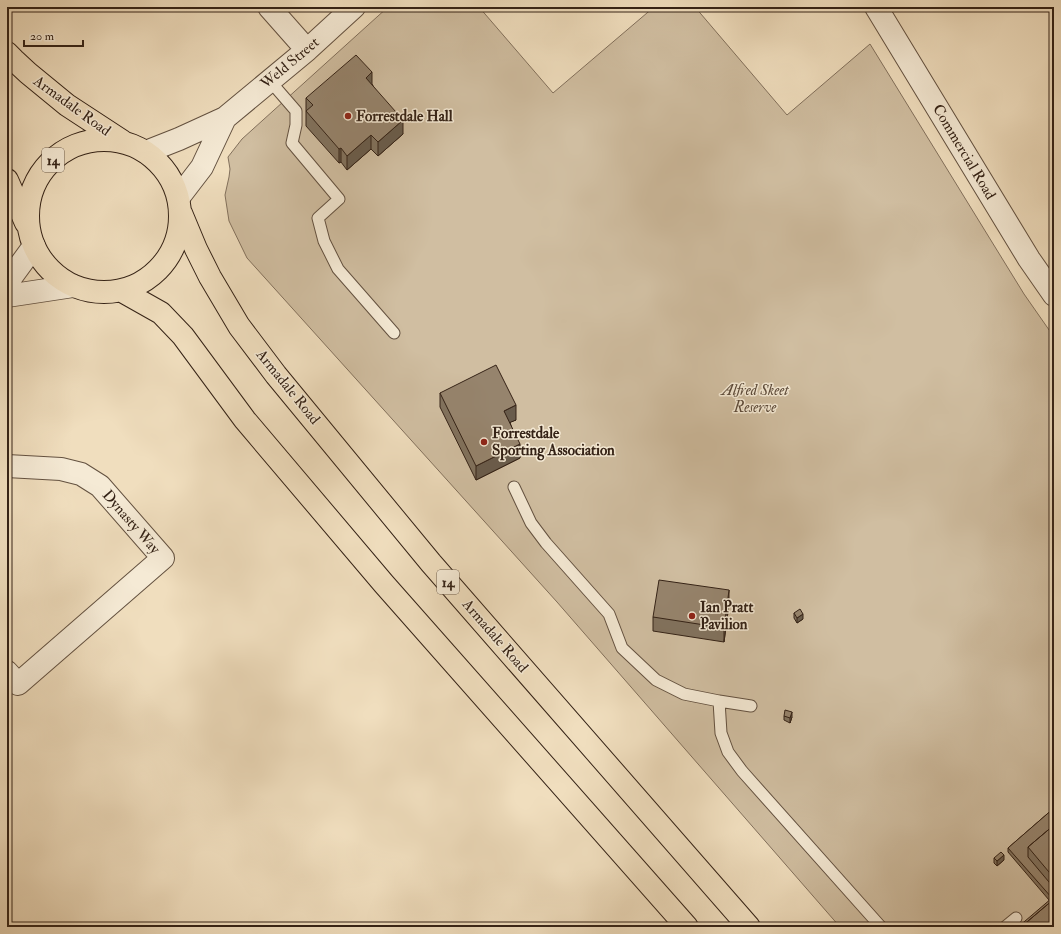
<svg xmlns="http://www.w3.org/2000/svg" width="1061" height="934" viewBox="0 0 1061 934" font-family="'IM FELL Double Pica',serif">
  <rect width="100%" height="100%" fill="#f0debe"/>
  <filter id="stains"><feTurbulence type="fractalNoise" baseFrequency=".005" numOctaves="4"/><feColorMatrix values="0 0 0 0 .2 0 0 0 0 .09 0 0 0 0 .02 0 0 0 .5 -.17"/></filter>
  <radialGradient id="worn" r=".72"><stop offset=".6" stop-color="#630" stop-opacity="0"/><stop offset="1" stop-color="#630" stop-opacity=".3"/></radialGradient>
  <path fill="#d0bea1" stroke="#82705c" d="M388 7H479L553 93 654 7H695L787 115 870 44 1024 294 1054 337V927H840L557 602 247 258 229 221 225 195 229 177 230 169 228 157 242 139Z"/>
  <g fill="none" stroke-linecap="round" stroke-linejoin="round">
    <g stroke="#635140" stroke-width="13">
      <path id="service" d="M270 81 296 111V125L292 143 339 199 318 218 324 241 338 269 394 333
        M514 487 531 523 546 543 609 614 622 648 656 680 684 694 719 701 721 733 728 752 742 771 881 927
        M719 701 751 706
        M1005 927 1016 918"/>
    </g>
    <g stroke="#635140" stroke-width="24">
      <path id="minor" d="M269 7 307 50
        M876 7 1029 259 1054 295
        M146 152 179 139 225 118 307 50 354 7
        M179 197 202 167 225 118
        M7 466 61 469 81 474 100 486 163 558 18 684 7 672"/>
    </g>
    <g stroke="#635140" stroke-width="24">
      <path id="tertiary" d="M7 283 34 246
        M7 296 73 286"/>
    </g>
    <g stroke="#342216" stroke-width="24">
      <path id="trunk" d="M7 53 14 60 28 73 67 105 122 141
        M28 216a76 76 0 1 1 152 0a76 76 0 1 1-152 0Z
        M7 180 26 223
        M181 213 196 249 210 277 239 326 276 375 431 563 749 927
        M122 291 161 313 183 336 245 420 384 584 687 927"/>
    </g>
    <use href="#service" stroke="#f5ead5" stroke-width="11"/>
    <use href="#minor" stroke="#f5ead5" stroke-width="22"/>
    <use href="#tertiary" stroke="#f5ead5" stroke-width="22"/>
    <use href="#trunk" stroke="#f0debe" stroke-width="22"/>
  </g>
  <path fill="#81725e" stroke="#342216" d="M372 84 403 134 378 156 371 149 347 170 341 162 339 163 306 126V98Z
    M440 393 516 420 510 422 520 458 476 480 440 407Z
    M729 604 724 642 653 631V617Z
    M794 613 803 619 797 623 794 618Z
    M784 716 792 717 790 723 784 720Z
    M1054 808V927L1049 900 1008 852V848Z
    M994 858 1004 860 997 866 994 863Z"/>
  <path fill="#695c4c" stroke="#342216" d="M372 72V86L366 78Z
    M403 120V134L378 156V142Z
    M371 135V149L347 170V156Z
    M341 148V162L339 163V149Z
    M516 405V420L504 425V411Z
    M520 444V458L476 480V466Z
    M729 590V604L724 642V628Z
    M803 614V619L797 623V618Z
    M792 712V717L790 723V718Z
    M1004 855V860L997 866V861Z"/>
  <path fill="#96846d" stroke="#342216" d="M356 55 372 72 366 78 403 120 378 142 371 135 347 156 341 148 339 149 306 111 313 105 306 98Z
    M496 365 516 405 504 411 520 444 476 466 440 393Z
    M659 580 729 590 724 628 653 617Z
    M800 609 803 614 797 618 794 613Z
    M785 710 792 712 790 718 784 716Z
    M1054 808V825L1028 847V857L1054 888V899L1021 927H1018L1052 898 1008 848Z
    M1054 825V878L1028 847Z
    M1001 852 1004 855 997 861 994 858Z
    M1054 899V927H1021Z"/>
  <g fill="#8f2418" stroke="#f5ead5" stroke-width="1.5">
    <circle cx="348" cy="116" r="4"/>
    <circle cx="484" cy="442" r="4"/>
    <circle cx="692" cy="616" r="4"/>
  </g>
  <g text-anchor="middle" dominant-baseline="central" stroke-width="3" stroke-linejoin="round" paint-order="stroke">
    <g fill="#f5ead5" stroke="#6e5e4f" stroke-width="1">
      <rect x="42" y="148" width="22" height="24" rx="3"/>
      <rect x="437" y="570" width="22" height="24" rx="3"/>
    </g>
    <g font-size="14" font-weight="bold" fill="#342216">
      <text x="53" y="160">14</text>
      <text x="448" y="582">14</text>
    </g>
    <g font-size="15" fill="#342216" stroke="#f5ead5">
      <text transform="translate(290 63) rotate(-40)">Weld Street</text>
      <text transform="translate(72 106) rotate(36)">Armadale Road</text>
      <text transform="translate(964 152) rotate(59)">Commercial Road</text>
      <text transform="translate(288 387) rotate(51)">Armadale Road</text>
      <text transform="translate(131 522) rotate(49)">Dynasty Way</text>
      <text transform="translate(495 636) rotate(49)">Armadale Road</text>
    </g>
    <g font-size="15" font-weight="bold" fill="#342216" stroke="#f5ead5" text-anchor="start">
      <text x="356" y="116">Forrestdale Hall</text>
      <text x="492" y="433">Forrestdale<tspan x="492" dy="17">Sporting Association</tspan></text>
      <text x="700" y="607">Ian Pratt<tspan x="700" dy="17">Pavilion</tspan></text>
    </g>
    <g font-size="15" font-style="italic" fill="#5b4939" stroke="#f5ead5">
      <text x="755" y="390">Alfred Skeet<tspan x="755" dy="17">Reserve</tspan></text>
    </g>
  </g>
  <rect width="1061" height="934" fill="none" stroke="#f0debe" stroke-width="24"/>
  <rect x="8" y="8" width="1045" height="918" fill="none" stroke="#342216" stroke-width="2"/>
  <rect x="12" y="12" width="1037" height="910" fill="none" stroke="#342216"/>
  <path d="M24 40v6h59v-6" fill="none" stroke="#342216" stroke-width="2"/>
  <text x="30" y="40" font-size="12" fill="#342216" stroke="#f5ead5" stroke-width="3" paint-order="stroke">20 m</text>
  <rect width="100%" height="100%" filter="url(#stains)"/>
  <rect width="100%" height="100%" fill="url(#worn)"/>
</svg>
